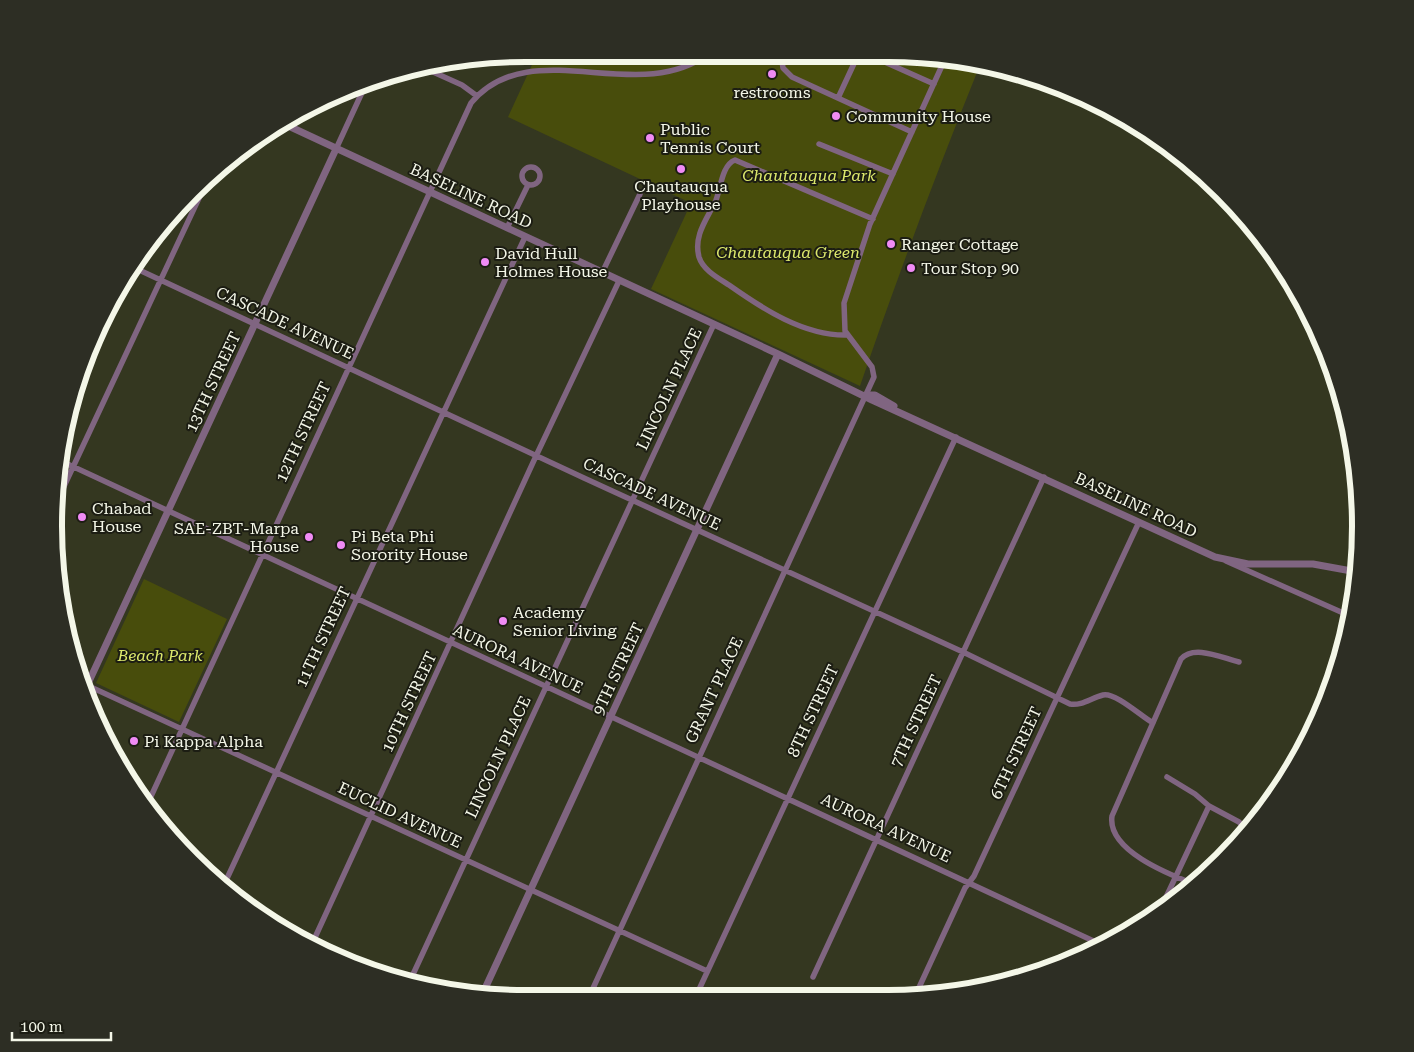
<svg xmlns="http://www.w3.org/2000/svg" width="1414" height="1052" viewBox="0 0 1414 1052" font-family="'Roboto Serif',serif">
  <rect width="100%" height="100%" fill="#343720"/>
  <path fill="#484d0c" d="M537 54 919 55 980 65C937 171 897 278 860 386L651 289 691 203 508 117Z
    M144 579 227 619 179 722 96 683Z"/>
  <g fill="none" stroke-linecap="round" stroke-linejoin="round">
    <path stroke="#806581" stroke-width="5.5" d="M781 54 783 68 792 77 912 132
      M869 55 934 84
      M422 67 462 85 477 96
      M838 98 858 55
      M819 144 893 174
      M336 149 365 86
      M522 176a9 9 0 1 1 18 0a9 9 0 1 1-18 0Z
      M507 228 528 185
      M137 269 584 478 963 652 1070 704C1082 706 1091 698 1103 695 1115 692 1142 717 1153 723
      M602 273 640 194
      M847 335C804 336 763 309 729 285 718 278 703 270 699 257 693 235 708 218 716 200 721 187 722 165 735 160L873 219
      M61 461 1100 944
      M59 497 207 181
      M1226 561 1350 616
      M82 683 707 971
      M1323 697 1327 695
      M1167 777 1195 794 1209 806 1239 822 1248 831
      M147 805 471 103C530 32 637 107 708 54
      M1194 884C1168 874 1107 850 1112 816L1181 659C1194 644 1222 658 1239 662
      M223 887 525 237
      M1160 910 1209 806
      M312 944 536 456 619 281
      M813 977 1044 477
      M409 983 714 324
      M916 994 965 888 974 876 1139 522
      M696 996 956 437
      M589 997 874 377 872 367 845 331 844 303 870 224 945 59"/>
    <path stroke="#806581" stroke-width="7" d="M282 123 778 354 872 400 1215 557 1248 564H1313L1357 572
      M866 395H875L894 406
      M85 690 336 149
      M482 995 778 354"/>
  </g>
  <g fill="#f08bf5" stroke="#1c1d13" stroke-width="2">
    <circle cx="772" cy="74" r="5"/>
    <circle cx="836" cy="116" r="5"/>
    <circle cx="650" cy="138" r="5"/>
    <circle cx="681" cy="169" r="5"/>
    <circle cx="891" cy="244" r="5"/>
    <circle cx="485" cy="262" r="5"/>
    <circle cx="911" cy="268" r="5"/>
    <circle cx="82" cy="517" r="5"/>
    <circle cx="309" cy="537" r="5"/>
    <circle cx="341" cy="545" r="5"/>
    <circle cx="503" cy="621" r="5"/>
    <circle cx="134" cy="741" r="5"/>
  </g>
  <g text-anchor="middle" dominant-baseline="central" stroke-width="4" stroke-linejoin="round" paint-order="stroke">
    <g font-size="16" fill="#f4f7e8" stroke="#1c1d13" text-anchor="start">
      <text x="772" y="92" text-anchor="middle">restrooms</text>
      <text x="846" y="116">Community House</text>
      <text x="660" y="129">Public<tspan x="660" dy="18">Tennis Court</tspan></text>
      <text x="681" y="186" text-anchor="middle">Chautauqua<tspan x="681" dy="18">Playhouse</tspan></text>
      <text x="901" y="244">Ranger Cottage</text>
      <text x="495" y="253">David Hull<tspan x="495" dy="18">Holmes House</tspan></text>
      <text x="921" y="268">Tour Stop 90</text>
      <text x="92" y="508">Chabad<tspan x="92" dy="18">House</tspan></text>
      <text x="299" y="528" text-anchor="end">SAE-ZBT-Marpa<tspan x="299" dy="18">House</tspan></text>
      <text x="351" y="536">Pi Beta Phi<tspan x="351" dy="18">Sorority House</tspan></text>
      <text x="513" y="612">Academy<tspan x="513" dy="18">Senior Living</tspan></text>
      <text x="144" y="741">Pi Kappa Alpha</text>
    </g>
    <g font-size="16" font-style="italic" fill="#dce86c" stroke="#1c1d13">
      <text x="809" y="175">Chautauqua Park</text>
      <text x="788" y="252">Chautauqua Green</text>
      <text x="160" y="655">Beach Park</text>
    </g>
    <g font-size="16" fill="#f4f7e8" stroke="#1c1d13">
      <text transform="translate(471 196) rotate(25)">BASELINE ROAD</text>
      <text transform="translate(285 323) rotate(25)">CASCADE AVENUE</text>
      <text transform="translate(213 382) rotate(-65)">13TH STREET</text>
      <text transform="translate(669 389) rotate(-65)">LINCOLN PLACE</text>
      <text transform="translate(303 432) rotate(-65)">12TH STREET</text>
      <text transform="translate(652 494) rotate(25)">CASCADE AVENUE</text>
      <text transform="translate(1136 505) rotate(25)">BASELINE ROAD</text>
      <text transform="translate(323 637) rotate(-65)">11TH STREET</text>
      <text transform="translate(518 659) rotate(25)">AURORA AVENUE</text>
      <text transform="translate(618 669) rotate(-65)">9TH STREET</text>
      <text transform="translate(714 690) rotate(-65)">GRANT PLACE</text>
      <text transform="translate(409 702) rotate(-65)">10TH STREET</text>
      <text transform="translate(813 711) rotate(-65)">8TH STREET</text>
      <text transform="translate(916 721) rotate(-65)">7TH STREET</text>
      <text transform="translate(1016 753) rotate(-65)">6TH STREET</text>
      <text transform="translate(498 757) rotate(-65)">LINCOLN PLACE</text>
      <text transform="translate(400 815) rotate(25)">EUCLID AVENUE</text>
      <text transform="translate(886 828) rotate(25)">AURORA AVENUE</text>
    </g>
  </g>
  <path d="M0 0H1414V1052H0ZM526 62H888A464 464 0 0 1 1352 526V526A464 464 0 0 1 888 990H526A464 464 0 0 1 62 526V526A464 464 0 0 1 526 62Z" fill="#2d2e24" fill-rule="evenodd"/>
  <path fill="none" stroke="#f4f7e8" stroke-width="6" d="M526 62H888A464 464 0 0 1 1352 526V526A464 464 0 0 1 888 990H526A464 464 0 0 1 62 526V526A464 464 0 0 1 526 62Z"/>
  <path d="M12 1032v8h99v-8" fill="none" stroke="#f4f7e8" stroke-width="2.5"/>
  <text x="20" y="1032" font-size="15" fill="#f4f7e8" stroke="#1c1d13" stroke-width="4" paint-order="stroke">100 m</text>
</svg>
